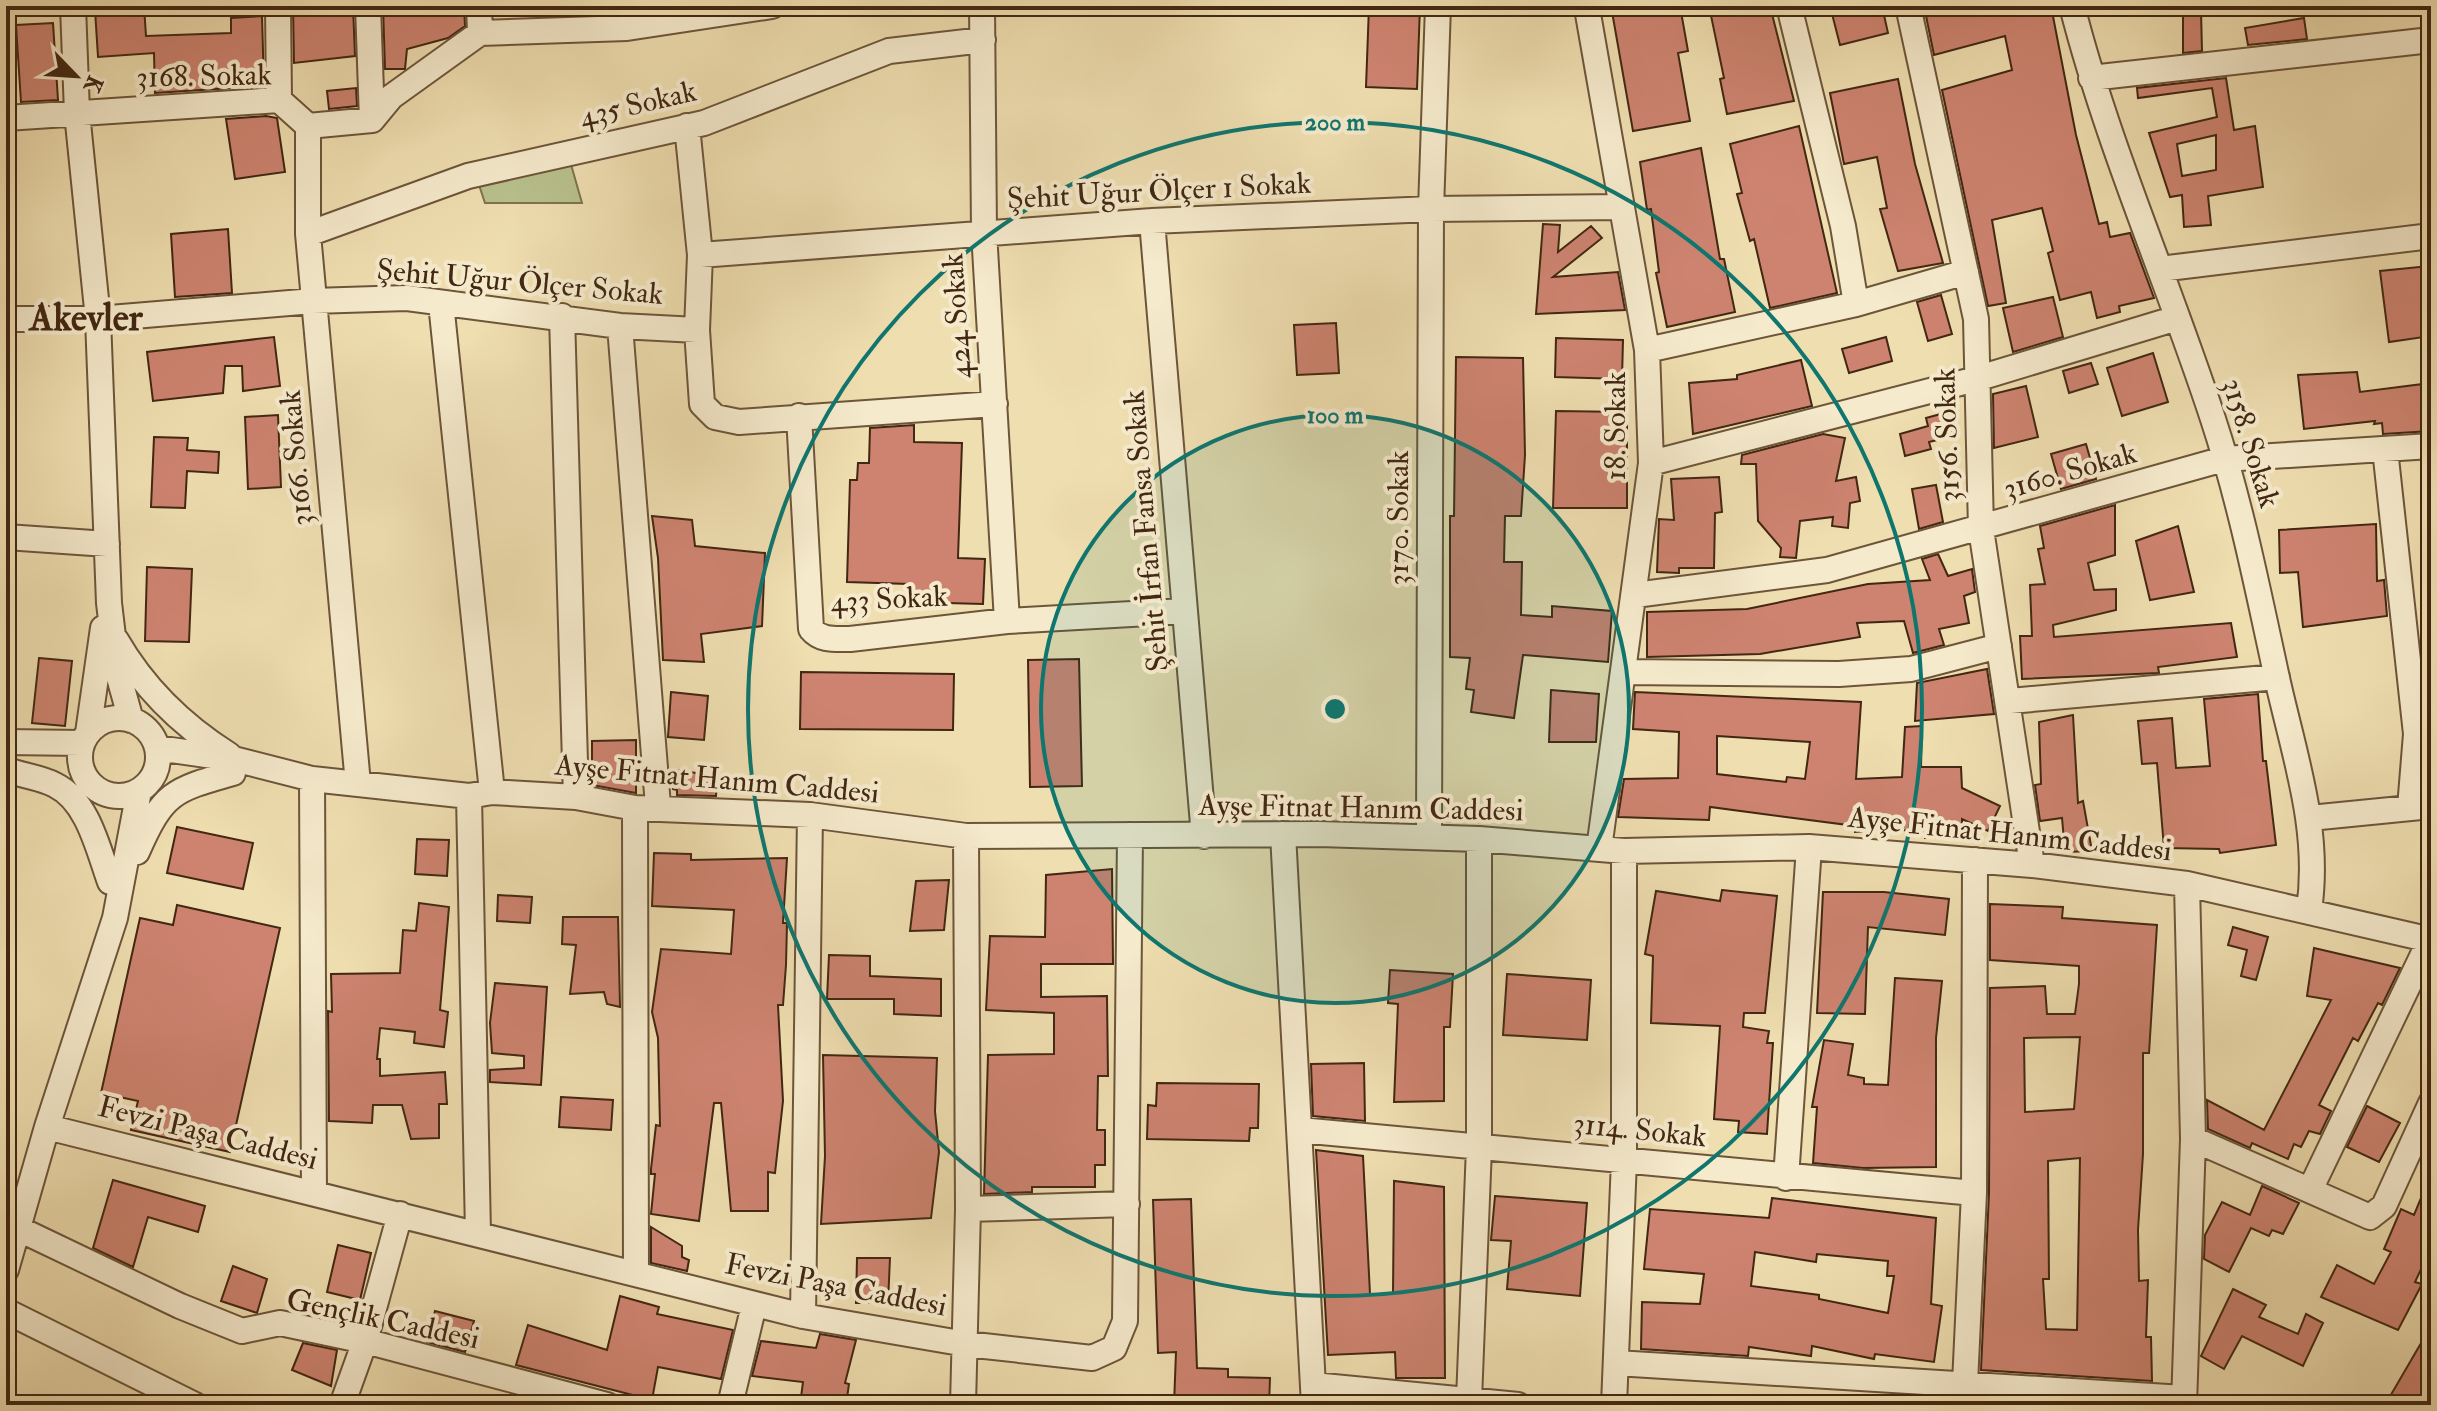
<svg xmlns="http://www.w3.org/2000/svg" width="2437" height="1411" viewBox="0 0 2437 1411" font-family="'IM FELL Double Pica',serif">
  <rect width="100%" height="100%" fill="#efdeb0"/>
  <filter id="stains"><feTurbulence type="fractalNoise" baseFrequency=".0025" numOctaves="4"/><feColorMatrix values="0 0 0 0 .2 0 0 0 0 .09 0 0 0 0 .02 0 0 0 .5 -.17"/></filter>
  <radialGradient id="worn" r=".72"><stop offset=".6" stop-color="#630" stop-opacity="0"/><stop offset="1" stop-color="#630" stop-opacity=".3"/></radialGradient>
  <path fill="#b8c18c" stroke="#7d744f" stroke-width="2" d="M568 154 582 203H485L478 182Z"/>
  <path fill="#cd8370" stroke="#422712" stroke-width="2" fill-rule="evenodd" d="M144 6 146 36 231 33V18L262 16 264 86 155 93 154 53 98 57 95 10Z
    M293 6H353L355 56 294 63Z
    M383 6H464L465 26 448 38 407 49 405 69H385Z
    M574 6H619V13L574 15Z
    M1369 6H1420L1417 89 1366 87Z
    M1611 6H1680L1688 51 1678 53 1690 121 1633 131Z
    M1709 6H1770L1794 101 1727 114 1720 79 1724 78Z
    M1830 6H1882L1888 33 1840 45Z
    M1924 6H2051L2076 135 2099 224 2107 222 2110 237 2130 233 2154 298 2119 306 2120 312 2097 318 2091 292 2060 300 2048 253 2053 251 2042 208 1992 220 2006 303 1988 306 1942 90 2012 70 2005 36 1934 55Z
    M2201 11 2202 51 2183 53V12Z
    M2304 18 2307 39 2248 45 2245 28Z
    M53 23 58 100 21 102 16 25Z
    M2226 78 2234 130 2255 126 2263 187 2208 196 2211 225 2184 227 2182 195 2170 197 2149 133 2217 117 2212 88 2138 98 2137 88ZM2216 135V170L2182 176 2177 144Z
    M1898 79 1915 164 1943 263 1898 271 1880 209 1887 208 1877 157 1844 164 1830 93Z
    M356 88 357 106 329 109 327 91Z
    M266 116 277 118 285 172 235 179 226 119Z
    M1799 126 1837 293 1770 308 1754 239 1750 241 1737 194 1742 193 1730 144Z
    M1701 148 1720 259H1724L1735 312 1667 327 1656 273 1659 272 1651 209 1647 210 1640 162Z
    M1543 224 1560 225 1558 252 1591 226 1602 238 1553 277 1618 272 1625 310 1536 314Z
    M228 229 232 293 175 297 171 234Z
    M2429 266 2431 336 2389 342 2380 271Z
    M1941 295 1952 334 1928 341 1917 302Z
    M2053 297 2063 337 2013 352 2003 308Z
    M1336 323 1339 373 1297 375 1294 325Z
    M274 337 280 386 243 391 242 366H225L223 393 153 401 147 352Z
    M1886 337 1892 361 1849 373 1842 349Z
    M1556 338 1623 340 1622 379 1555 377Z
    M2153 353 2168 402 2122 416 2107 368Z
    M1456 357 1523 358 1525 455 1521 516H1505L1504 562H1522L1521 615 1552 617V606L1612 611 1608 662 1523 655 1514 718 1471 712 1474 690 1466 689 1470 658 1450 657V516H1454Z
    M1801 360 1812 406 1693 434 1689 383 1737 379V375Z
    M2091 363 2098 384 2069 393 2063 371Z
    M2357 372 2360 392 2431 383V431L2383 434 2382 423 2374 424 2375 421 2304 429 2298 375Z
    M2026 386 2038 437 1994 448 1993 394Z
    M1556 411 1627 412V508H1553Z
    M1948 412 1954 436 1929 442 1931 449 1905 456 1900 434 1928 426 1926 418Z
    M278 415 281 487 248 489 245 417Z
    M914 425V442L962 443 958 558 985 559 983 604 909 602V584L847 582 850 480H857L858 463H869L870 428Z
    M1823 434 1845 438 1836 481 1856 477 1860 501 1850 503 1848 528 1832 526 1833 517 1800 521 1796 558 1780 557 1781 548 1758 521 1756 464H1741L1742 455Z
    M154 437 188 438 187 450 219 452 218 473 187 471 185 508 151 507Z
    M2086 444 2096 479 2061 489 2051 454Z
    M1719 477 1722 512 1715 513 1714 568H1679V573L1657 572 1659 519 1674 520 1671 479Z
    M1936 485 1943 522 1919 529 1912 489Z
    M2115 505V555L2088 563 2094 590 2116 589V610L2053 625 2054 637 2231 623 2237 657 2158 667 2159 673 2022 679 2020 636H2032L2030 585 2045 584 2038 549 2044 548 2040 526Z
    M652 516 692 520 695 546 765 553 762 626 701 634 704 662 663 660 658 558Z
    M2376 524 2377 581 2384 580 2387 616 2303 627 2298 572 2280 573 2279 530Z
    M2178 526 2194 592 2150 600 2136 541Z
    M1938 554 1948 576 1972 569 1975 592 1964 596 1969 623 1939 629 1944 645 1913 653 1904 621 1857 623 1860 637 1760 654 1647 657V612L1747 609 1868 584 1930 580 1922 559Z
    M147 567 192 569 189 642 145 641Z
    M39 658 72 661 65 726 32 723Z
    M1079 659 1082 786 1030 787 1028 660Z
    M1987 669 1994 714 1915 721 1917 683Z
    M801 672 954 674 953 730 800 729Z
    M1551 690 1599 694 1596 742H1549Z
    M671 692 708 696 704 740 668 737Z
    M1635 692 1861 702 1856 779 1902 777 1905 727 1922 726 1921 767H1961L1962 788 2000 806 1988 831 1962 819V838H1925V832L1889 829 1855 832V826L1710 807 1709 820 1618 817 1624 779 1678 778 1679 732 1633 729ZM1717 736 1810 742 1805 779 1787 777 1786 782 1717 774Z
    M2258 694 2263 761H2266L2276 845 2220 853 2219 849 2164 848 2157 763 2142 764 2138 721 2172 718 2176 768 2210 766 2204 699Z
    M2073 715 2078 803 2083 801 2092 851 2065 852 2062 818 2040 821 2035 785 2041 784 2039 722Z
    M636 740V793L592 785V741Z
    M676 770 717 776 716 796 677 795V790L673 789Z
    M177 827 253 843 243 889 167 873Z
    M417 839 449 840 447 876 415 874Z
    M654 853 691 854V860L787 858 783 923H787L786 965 783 1005H778L783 1101 775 1173 768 1172V1211H731L721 1103H714L699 1221 651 1214 655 1174H651V1169L656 1125 660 1126 658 1038 652 1012 661 949 731 954 734 910 652 906Z
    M1112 869 1113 964H1041V997L1107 996 1108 1076H1098L1097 1130H1105V1165H1095V1187H1032V1192L984 1194 988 1055 1054 1054V1013L986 1010 990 936 1045 937 1046 875Z
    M949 880 944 930 910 931 916 881Z
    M1722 890 1777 896 1765 1013H1744L1743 1027 1769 1031 1767 1043H1773L1767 1134 1738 1132 1739 1121 1714 1119 1720 1026 1651 1023 1653 956 1645 954 1656 891 1720 901Z
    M1823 892H1884L1949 899 1945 935 1868 927 1865 1014 1817 1013Z
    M498 895 532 897 530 923 497 921Z
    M419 903 449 907 440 1010 448 1012 444 1047 414 1043 415 1032 380 1028 377 1059H380V1076L445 1072 447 1104H439V1138L411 1139 402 1105H373L372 1123 329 1121 328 1011 332 1012 331 974 400 973 403 930 416 931Z
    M1990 904 2063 907 2062 918 2157 925 2149 1053H2143V1154L2138 1230 2139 1281 2148 1280 2146 1337H2151L2152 1381 1981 1370 1989 1193 1990 988 2045 986 2047 1014H2075L2079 984V966L1990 960ZM2080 1037 2074 1109 2025 1112 2024 1038ZM2080 1158 2077 1330 2046 1329 2043 1279H2049L2048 1161Z
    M177 905 280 928 230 1152 131 1130 138 1101 101 1093 140 918 173 925Z
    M563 917H618L620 1007 607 1004 604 992 570 994 576 945 562 944Z
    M2233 927 2268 937 2256 980 2241 976 2247 950 2228 945Z
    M2314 948 2400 968 2382 1005 2378 1003 2358 1041 2353 1038 2319 1105 2331 1111 2320 1134 2309 1131 2301 1147 2294 1144 2288 1159 2252 1143 2250 1148 2208 1129 2207 1100 2264 1130 2331 1000 2307 996Z
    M829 955 870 956V976L941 979V1016L894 1014V999H827Z
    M1390 970 1453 974 1450 1027H1444V1101L1394 1102 1398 1004 1388 1003Z
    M1507 974 1591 980 1587 1040 1503 1035Z
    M1895 978 1942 981 1936 1038V1167L1863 1168 1813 1163 1817 1107H1812L1824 1040 1853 1044 1848 1075 1864 1078V1084L1888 1085Z
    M495 983 547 987 541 1085 490 1082V1070L524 1068V1056L492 1053 490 1023Z
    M823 1055 937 1058 935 1111 939 1152 931 1218 821 1224 825 1156Z
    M1364 1063 1365 1121 1313 1116 1311 1064Z
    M1157 1083 1259 1084 1258 1128H1250L1249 1141 1147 1139 1148 1105 1156 1106Z
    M561 1097 613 1100 611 1130 559 1127Z
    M2367 1106 2400 1123 2379 1162 2347 1147Z
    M1316 1150 1363 1156 1370 1294H1393L1394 1181 1444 1187 1445 1378H1396L1395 1352 1328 1355Z
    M2431 1174V1248L2415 1282 2422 1284 2398 1330 2321 1297 2337 1265 2374 1284 2391 1252 2384 1249 2401 1209 2414 1215Z
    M113 1180 205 1206 198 1232 148 1217 133 1267 93 1248Z
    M2262 1186 2299 1203 2283 1234 2272 1230 2269 1236 2251 1228 2229 1272 2204 1259 2205 1235 2222 1202 2250 1215Z
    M1495 1196 1587 1203 1580 1296 1507 1289 1511 1241 1491 1240Z
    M1772 1198 1936 1218 1931 1304 1942 1306 1934 1362 1875 1354 1874 1359 1812 1346 1811 1356 1749 1347 1748 1356 1641 1349 1642 1302 1700 1304 1704 1274 1644 1269 1650 1209 1769 1218ZM1755 1252 1816 1262 1817 1254 1888 1261 1887 1276H1894L1888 1313 1819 1299V1295L1751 1286Z
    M1191 1199 1197 1368 1228 1369V1377L1270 1378 1269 1405H1174L1176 1352 1158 1353 1153 1200Z
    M651 1227 682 1246V1257L689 1260 687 1271 651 1263Z
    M338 1245 371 1253 360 1300 327 1292Z
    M857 1258H890L888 1303H856Z
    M233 1266 267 1279 257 1313 221 1301Z
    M2233 1289 2266 1305 2259 1317 2298 1334 2306 1314 2323 1323 2303 1366 2242 1336 2224 1369 2201 1356Z
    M620 1296 659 1307 657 1314 733 1330 721 1379 658 1367 652 1400 516 1365 528 1325 607 1350Z
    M435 1311 474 1321 465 1352 427 1342Z
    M2431 1326V1405H2385Z
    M820 1334 856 1340 845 1383 849 1384 846 1405H800L803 1382 752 1376 761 1341 816 1348Z
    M303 1343 337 1350 331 1386 292 1370Z"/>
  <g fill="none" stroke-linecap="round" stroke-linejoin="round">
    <g stroke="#6d553a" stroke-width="28">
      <path id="minor" d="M73 6 77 113 98 319 109 603 117 670 131 720
        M278 6 279 100
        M368 6 372 120
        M479 6 480 33
        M982 6 984 232 1007 621
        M1591 6 1588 14 1647 350 1651 463 1599 849
        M1789 6 1843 226 1856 304
        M1908 6 1976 319 1981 529 2032 865
        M2072 6C2108 147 2168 281 2213 419 2241 504 2258 591 2277 678 2294 755 2321 830 2309 910
        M2091 78 2431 40
        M6 118 279 100 308 126 372 120 391 97 480 33 627 28 772 6
        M308 126V234L358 784
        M687 126 700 255 697 330 702 404 715 417 739 422 995 404
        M1152 221 1204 836
        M308 234 468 176 704 123 889 51 983 40
        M700 255 1152 221 1431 209 1622 207
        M2160 269 2431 236
        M441 303 492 792
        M562 316 576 797
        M6 319H98L313 301 407 298 620 326 697 330
        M620 326 658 806
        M1647 350 1856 304 1966 272
        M799 416 811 629C821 641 835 639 850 639L1007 621 1185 611
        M2385 449 2416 734 2410 808
        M1651 463 1976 379 2177 318
        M6 537 107 544
        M1635 595 1827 570 2224 459 2431 446
        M116 640C143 687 183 726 229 755
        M1624 672 1839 674 1911 669 1999 646
        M2010 701 2277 677
        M80 757a39 39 0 1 1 78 0a39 39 0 1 1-78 0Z
        M88 733 103 628
        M6 742 82 743
        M157 748 234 759 312 779 469 796 492 792 576 797 635 808 810 815 966 836 1319 834 1479 839 1624 851 1809 847 2032 865 2187 884 2431 940
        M6 769C21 776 40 777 55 785 88 801 98 849 110 882
        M312 779 314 1193
        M469 796 478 1233
        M635 808 636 1272
        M2310 818 2431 806
        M1283 834 1314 1405
        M1429 837 1431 209 1438 6
        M137 852C163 793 172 790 233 773
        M47 1127 803 1316 966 1344 1092 1358 1114 1348 1125 1321 1130 835
        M1300 1130 1974 1193
        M2193 1139 2370 1217 2384 1206 2431 1103
        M1786 1178 1809 847
        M2310 1190 2430 940
        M968 1209 1127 1204
        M19 1229 180 1306 242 1331 280 1323 365 1341 607 1405
        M6 1270 47 1127 115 918 139 791
        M6 1311 195 1405
        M803 1316 810 815
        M1616 1363 2184 1398
        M1313 1385 1518 1405
        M1469 1400 1479 1147V839
        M342 1405 365 1341 400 1214
        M730 1405 754 1305
        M963 1405 968 1209 966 836
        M1614 1405 1624 1160V851
        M1964 1405 1974 1193 1975 860
        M2184 1405 2193 1139 2187 884"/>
    </g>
    <use href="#minor" stroke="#f5eacc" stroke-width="24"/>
  </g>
  <circle cx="1335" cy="709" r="294" fill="#0f766e" fill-opacity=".12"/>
  <g fill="none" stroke="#0f766e" stroke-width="4">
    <circle cx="1335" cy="709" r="294"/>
    <circle cx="1335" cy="709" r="587"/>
  </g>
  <g text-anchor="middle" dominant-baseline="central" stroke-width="8" stroke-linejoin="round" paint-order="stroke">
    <g font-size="30" fill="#422712" stroke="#f5eacc">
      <text transform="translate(204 76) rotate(-1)">3168. Sokak</text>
      <text transform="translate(638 104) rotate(-13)">435 Sokak</text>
      <text transform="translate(1159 191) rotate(-3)">Şehit Uğur Ölçer 1 Sokak</text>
      <text transform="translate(520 282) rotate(5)">Şehit Uğur Ölçer Sokak</text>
      <text transform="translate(957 316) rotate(-94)">424 Sokak</text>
      <text transform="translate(1615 426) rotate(-90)">18. Sokak</text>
      <text transform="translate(1947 435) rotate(-92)">3156. Sokak</text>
      <text transform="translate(2251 443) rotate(73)">3158. Sokak</text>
      <text transform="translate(296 458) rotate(-95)">3166. Sokak</text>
      <text transform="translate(2070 471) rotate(-16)">3160. Sokak</text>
      <text transform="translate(1398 518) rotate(-90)">3170. Sokak</text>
      <text transform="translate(1146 531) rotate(-95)">Şehit İrfan Fansa Sokak</text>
      <text transform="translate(889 599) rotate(-3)">433 Sokak</text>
      <text transform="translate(717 779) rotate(5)">Ayşe Fitnat Hanım Caddesi</text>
      <text transform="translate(1361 808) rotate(1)">Ayşe Fitnat Hanım Caddesi</text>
      <text transform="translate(2010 834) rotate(6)">Ayşe Fitnat Hanım Caddesi</text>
      <text transform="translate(1640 1130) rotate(6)">3114. Sokak</text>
      <text transform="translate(208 1133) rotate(14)">Fevzi Paşa Caddesi</text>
      <text transform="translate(836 1285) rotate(11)">Fevzi Paşa Caddesi</text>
      <text transform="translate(383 1319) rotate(12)">Gençlik Caddesi</text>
    </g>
    <g font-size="38" font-weight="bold" fill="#422712" stroke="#f5eacc">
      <text x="86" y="318">Akevler</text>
    </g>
  </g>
  <circle cx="1335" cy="709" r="12" fill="#0f766e" stroke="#f5eacc" stroke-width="4"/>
  <g font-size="24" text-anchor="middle" font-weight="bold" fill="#0f766e" stroke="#f5eacc" stroke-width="8" stroke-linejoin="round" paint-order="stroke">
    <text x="1335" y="130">200 m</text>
    <text x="1335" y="423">100 m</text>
  </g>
  <rect width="2437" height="1411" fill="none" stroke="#efdeb0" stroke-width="32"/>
  <rect x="8" y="8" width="2421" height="1395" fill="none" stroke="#422712" stroke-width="4"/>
  <rect x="16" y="16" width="2405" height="1379" fill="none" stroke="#422712" stroke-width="2"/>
  <g transform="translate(76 76) rotate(115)" stroke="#f5eacc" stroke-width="6" paint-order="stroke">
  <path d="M0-6L14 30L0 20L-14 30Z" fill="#422712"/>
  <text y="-12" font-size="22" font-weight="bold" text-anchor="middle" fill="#422712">K</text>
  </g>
  <rect width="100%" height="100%" filter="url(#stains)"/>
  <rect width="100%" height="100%" fill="url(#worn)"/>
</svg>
